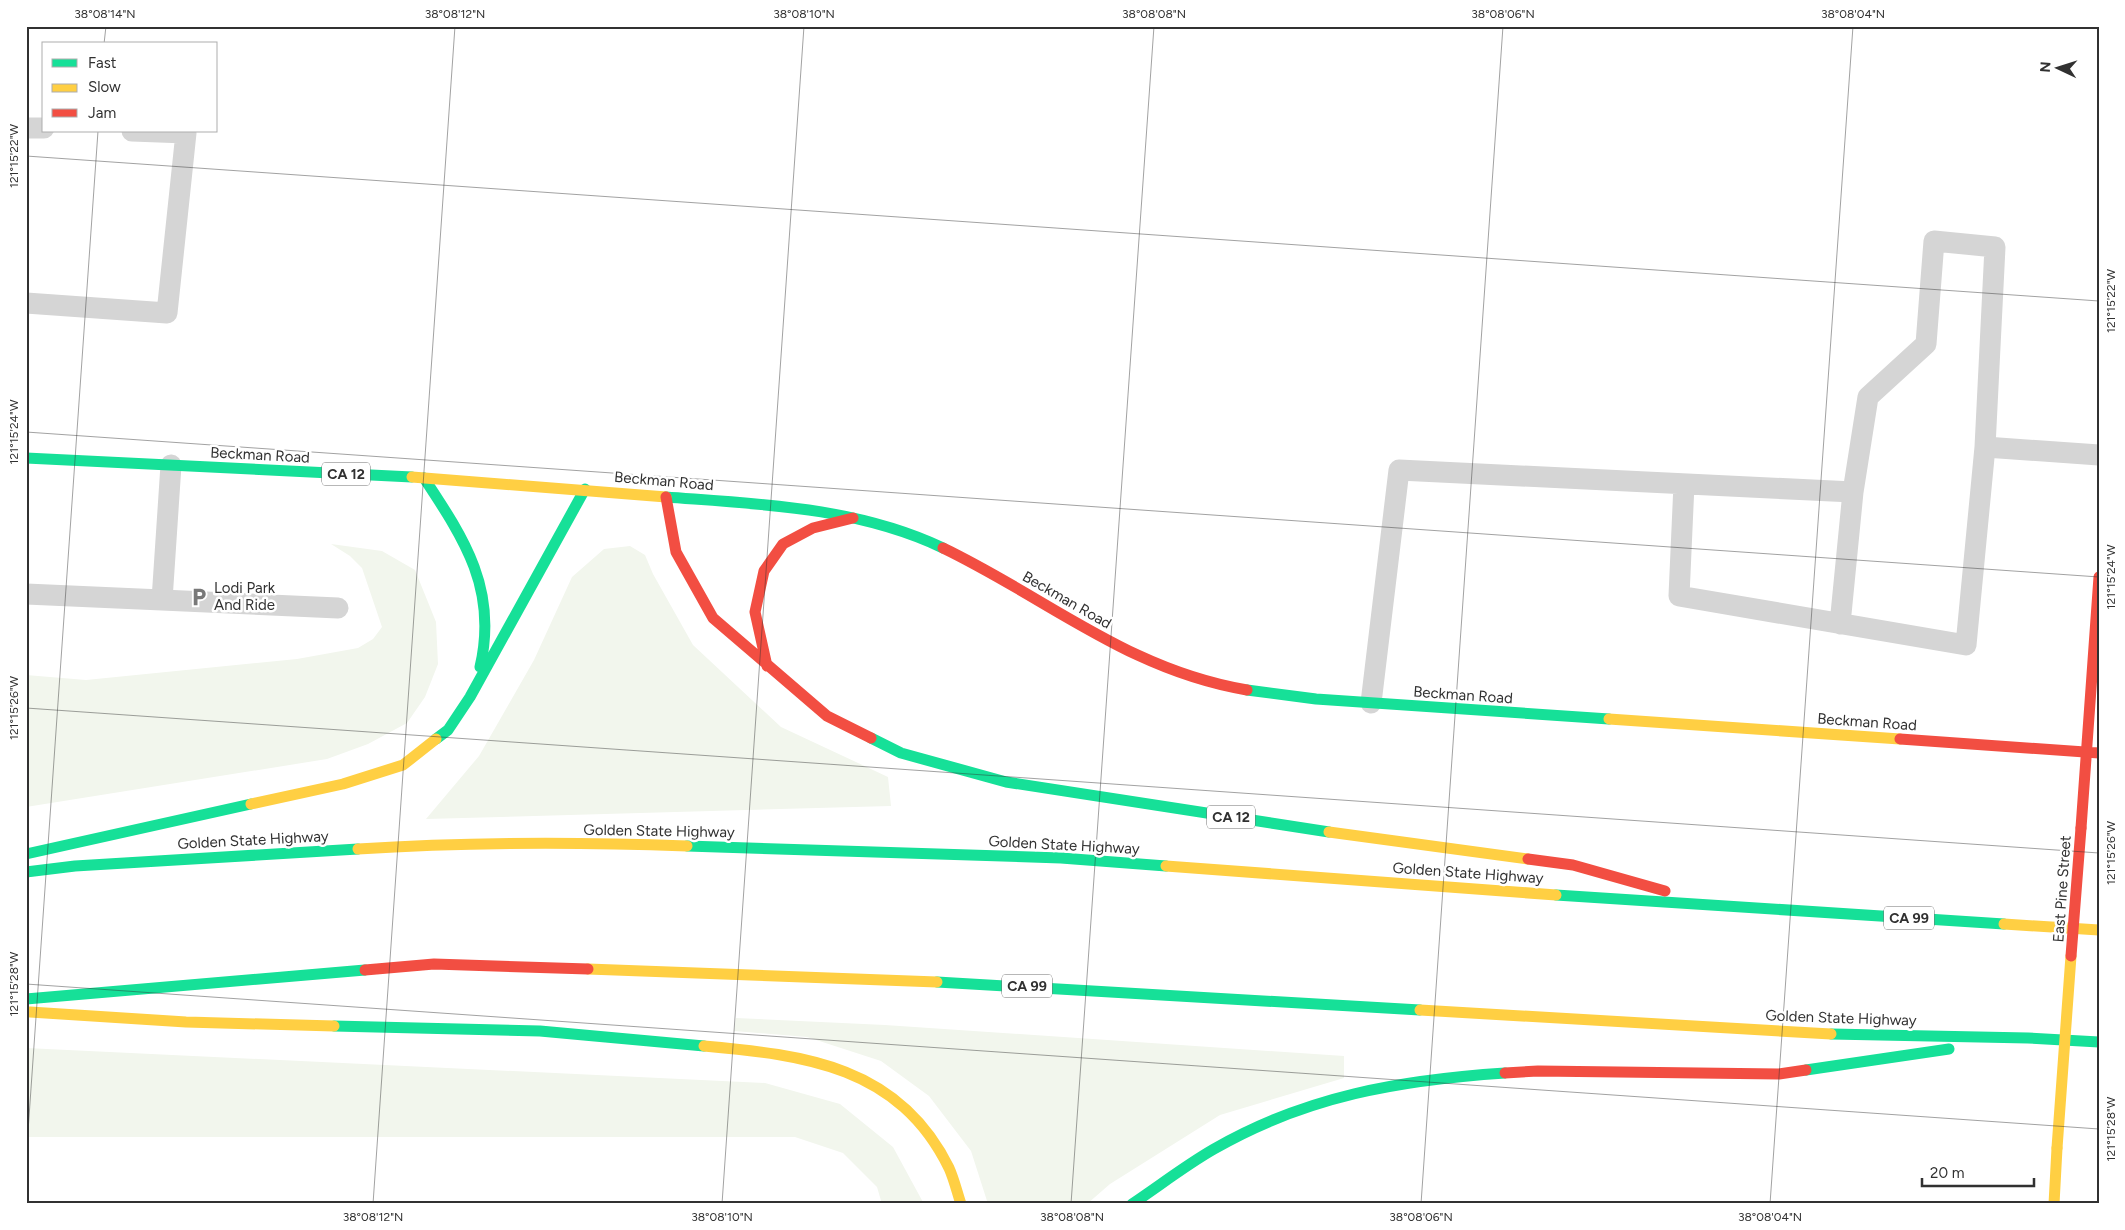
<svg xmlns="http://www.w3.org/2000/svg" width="2125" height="1230" viewBox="0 0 2125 1230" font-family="Figtree,sans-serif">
  <rect width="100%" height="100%" fill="#fff"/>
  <path fill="#f2f6ed" d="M331 544 382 551 415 570 436 622 438 664 425 697 407 723 368 744 327 759 26 807V675L86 680 297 659 358 648 373 639 382 627 362 568 350 556Z
    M630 546 645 555 653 574 693 645 781 727 888 777 891 806 426 819 479 756 534 660 572 577 604 549Z
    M736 1018 885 1025 1344 1056V1078L1220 1115 1110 1184 1087 1204H988L971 1151 929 1096 881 1061 807 1037 734 1031Z
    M26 1048 765 1083 840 1104 893 1147 924 1204H882L877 1187 843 1153 795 1137H26Z"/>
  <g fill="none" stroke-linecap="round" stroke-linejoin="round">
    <path stroke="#d5d5d5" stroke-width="21" d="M26 128H44
      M26 303 167 313 186 133 132 131
      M1684 484 1679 596 1966 645 1985 447 2099 455
      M26 594 162 600 171 465
      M162 600 338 608
      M1840 624 1853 492
      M1371 703 1399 470 1853 492 1868 397 1926 344 1934 241 1995 247 1985 447"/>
    <path stroke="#16e098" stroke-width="11" d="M26 458 412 477
      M424 478C465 540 498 590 480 667
      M666 497C759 504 857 507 943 548
      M1247 690 1316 699 1609 719
      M871 738 901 753 1006 782 1329 832
      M436 739 448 730 470 697 585 489
      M687 846 1061 858 1166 866
      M26 854 251 804
      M26 872 75 866 358 849
      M1556 895 2004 924
      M937 982 1420 1010
      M26 999 365 970
      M334 1026 540 1031 704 1046
      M1831 1034 2028 1038 2099 1042
      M1806 1070 1949 1049
      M1132 1204C1159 1186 1186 1165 1214 1149 1306 1096 1400 1080 1505 1073"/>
    <path stroke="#ffcf43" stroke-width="11" d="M412 477 666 497
      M1609 719 1900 739
      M251 804 343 784 403 765 436 739
      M1329 832 1528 859
      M358 849C467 842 577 842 687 846
      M1166 866 1556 895
      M2004 924 2099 930
      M588 969 937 982
      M1420 1010 1831 1034
      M30 1012 186 1022 334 1026
      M704 1046C805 1055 899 1066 949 1168 954 1179 957 1192 961 1204
      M2054 1204 2057 1148"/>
    <path stroke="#f24e42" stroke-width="11" d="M666 497 676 552 713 618 827 716 871 738
      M943 548C1049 599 1128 670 1247 690
      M767 666 755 612 764 571 783 544 813 528 853 518
      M1900 739 2099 753
      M2081 828 2099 577
      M1528 859 1573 865 1665 891
      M365 970 434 964 588 969
      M1505 1073 1538 1071 1779 1074 1806 1070"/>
    <path stroke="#ffcf43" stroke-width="11" d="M2057 1148 2071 956"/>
    <path stroke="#f24e42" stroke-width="11" d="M2071 956 2081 828"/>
  </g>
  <path fill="none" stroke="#313131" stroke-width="1" stroke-opacity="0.45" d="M104 44 106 26M26 156 2099 301M26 432 2099 577M26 708 2099 853M26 984 2099 1129M26 1160 98 131M373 1204 455 26M722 1204 804 26M1071 1204 1154 26M1421 1204 1503 26M1770 1204 1853 26"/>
  <defs>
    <g id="parking-bare" transform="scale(1.5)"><path d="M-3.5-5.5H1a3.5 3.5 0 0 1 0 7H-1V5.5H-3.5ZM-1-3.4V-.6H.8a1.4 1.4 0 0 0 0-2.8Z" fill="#797979" stroke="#fff" stroke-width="2.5" paint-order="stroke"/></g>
  </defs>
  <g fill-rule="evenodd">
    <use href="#parking-bare" x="199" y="597"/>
  </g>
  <g text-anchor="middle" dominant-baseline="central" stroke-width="5" stroke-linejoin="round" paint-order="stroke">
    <g fill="#fff" stroke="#6f6f6f" stroke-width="1">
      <rect x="322" y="462.5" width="48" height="23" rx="4"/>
      <rect x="1207" y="805.5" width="48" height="23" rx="4"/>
      <rect x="1884" y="906.5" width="50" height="23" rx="4"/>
      <rect x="1002" y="974.5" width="50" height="23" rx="4"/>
    </g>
    <g font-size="14" font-weight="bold" fill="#313131">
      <text x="346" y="474">CA 12</text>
      <text x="1231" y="817">CA 12</text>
      <text x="1909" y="918">CA 99</text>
      <text x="1027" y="986">CA 99</text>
    </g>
    <g font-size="15" fill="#313131" stroke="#fff">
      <text transform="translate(260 455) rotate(3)">Beckman Road</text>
      <text transform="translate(664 481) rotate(5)">Beckman Road</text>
      <text transform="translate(1067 600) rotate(30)">Beckman Road</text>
      <text transform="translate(1463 695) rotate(4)">Beckman Road</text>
      <text transform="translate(1867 722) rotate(4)">Beckman Road</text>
      <text transform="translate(659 831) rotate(1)">Golden State Highway</text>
      <text transform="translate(253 840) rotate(-3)">Golden State Highway</text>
      <text transform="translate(1064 845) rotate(3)">Golden State Highway</text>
      <text transform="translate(1468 873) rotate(4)">Golden State Highway</text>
      <text transform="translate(2062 889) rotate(-86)">East Pine Street</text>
      <text transform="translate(1841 1018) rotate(2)">Golden State Highway</text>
    </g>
    <g font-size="15" fill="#313131" stroke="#fff" text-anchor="start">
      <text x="214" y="588">Lodi Park<tspan x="214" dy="17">And Ride</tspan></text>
    </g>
  </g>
  <rect width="2125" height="1230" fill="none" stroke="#ffffff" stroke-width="55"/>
  <rect x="42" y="42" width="175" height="90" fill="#ffffff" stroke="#adadad"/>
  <rect x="52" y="59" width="25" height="8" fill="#16e098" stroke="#adadad"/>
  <text x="88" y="68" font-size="15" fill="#313131">Fast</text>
  <rect x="52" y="84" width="25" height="8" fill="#ffcf43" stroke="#adadad"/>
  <text x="88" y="92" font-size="15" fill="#313131">Slow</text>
  <rect x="52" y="109" width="25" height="8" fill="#f24e42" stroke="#adadad"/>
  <text x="88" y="118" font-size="15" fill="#313131">Jam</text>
  <g transform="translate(2058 68) rotate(274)" stroke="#ffffff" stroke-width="4" paint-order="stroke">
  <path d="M0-4L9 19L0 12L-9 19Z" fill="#313131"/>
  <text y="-8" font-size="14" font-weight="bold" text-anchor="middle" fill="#313131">N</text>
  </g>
  <path d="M1922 1178v8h112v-8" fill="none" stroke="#313131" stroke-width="2.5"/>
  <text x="1930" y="1178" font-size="15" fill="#313131" stroke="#ffffff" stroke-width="4" paint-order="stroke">20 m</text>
  <rect x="28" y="28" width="2070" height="1174" fill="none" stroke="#313131" stroke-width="2"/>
  <g font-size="12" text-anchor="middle" fill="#313131">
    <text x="105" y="18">38°08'14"N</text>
    <text x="455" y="18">38°08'12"N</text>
    <text x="804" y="18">38°08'10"N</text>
    <text x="1154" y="18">38°08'08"N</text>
    <text x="1503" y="18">38°08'06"N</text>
    <text x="1853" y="18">38°08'04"N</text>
    <text transform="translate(14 156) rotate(-90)" y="4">121°15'22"W</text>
    <text transform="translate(2111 301) rotate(-90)" y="4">121°15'22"W</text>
    <text transform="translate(14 432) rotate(-90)" y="4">121°15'24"W</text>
    <text transform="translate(2111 577) rotate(-90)" y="4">121°15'24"W</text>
    <text transform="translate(14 708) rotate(-90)" y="4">121°15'26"W</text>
    <text transform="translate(2111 853) rotate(-90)" y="4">121°15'26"W</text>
    <text transform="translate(14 984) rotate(-90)" y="4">121°15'28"W</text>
    <text transform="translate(2111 1129) rotate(-90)" y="4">121°15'28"W</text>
    <text x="373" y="1221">38°08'12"N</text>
    <text x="722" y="1221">38°08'10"N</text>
    <text x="1072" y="1221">38°08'08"N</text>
    <text x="1421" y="1221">38°08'06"N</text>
    <text x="1770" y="1221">38°08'04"N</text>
  </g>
</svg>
